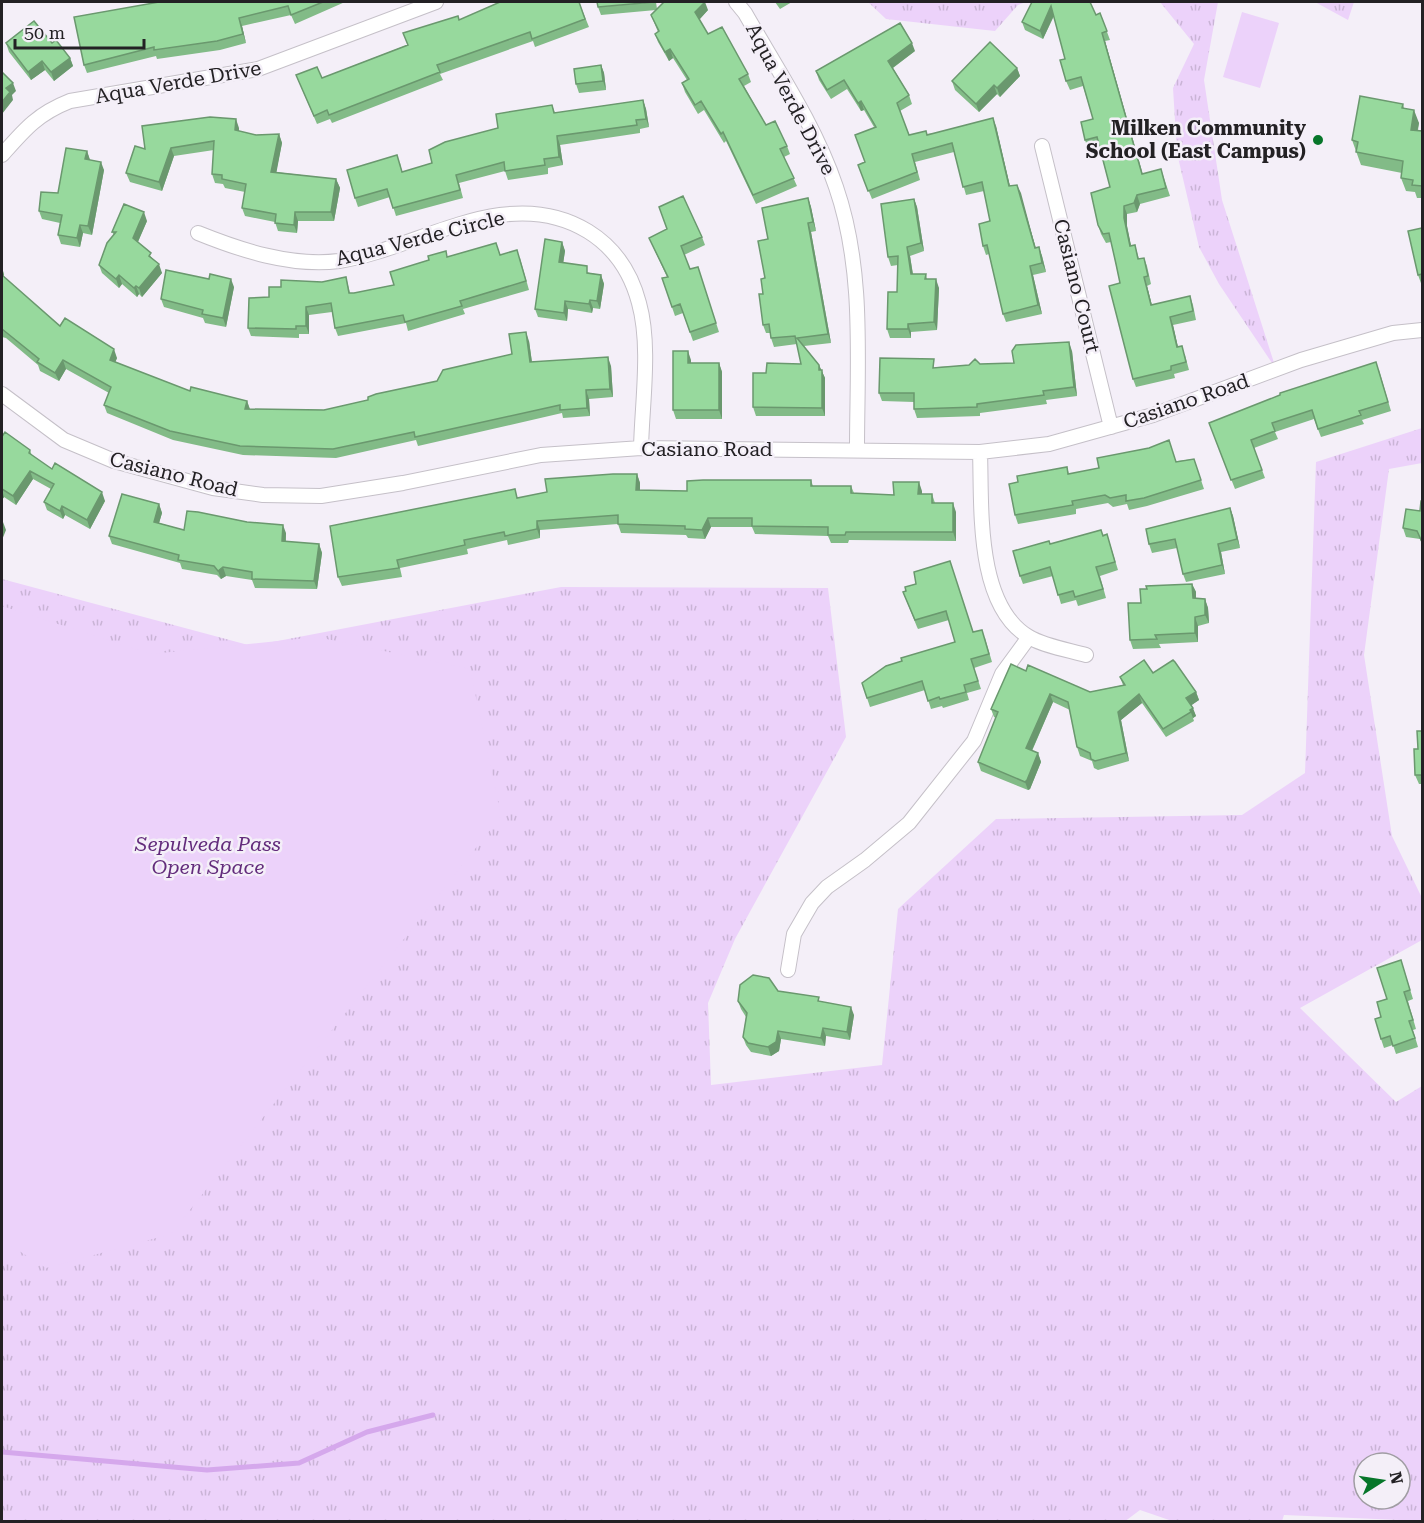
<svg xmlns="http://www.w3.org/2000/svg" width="1424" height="1523" viewBox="0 0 1424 1523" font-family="'Roboto Serif',serif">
  <defs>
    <pattern id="grass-tufts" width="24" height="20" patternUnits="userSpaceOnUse" patternTransform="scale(1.5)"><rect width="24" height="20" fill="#ecd2fa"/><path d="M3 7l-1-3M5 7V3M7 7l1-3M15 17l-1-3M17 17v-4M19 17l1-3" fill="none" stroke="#cab4d6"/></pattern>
  </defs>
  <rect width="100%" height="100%" fill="#f4eff8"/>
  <path fill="url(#grass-tufts)" fill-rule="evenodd" d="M868 2H1026L1018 5 995 31 886 19Z
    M1160 2H1218L1204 80 1222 200 1276 369 1219 284 1199 247 1177 153 1173 88 1194 44Z
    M1315 2H1354L1348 20Z
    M1422 428V463L1389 469 1364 655 1392 836 1422 898V940L1300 1008 1396 1102 1422 1086V1521L1284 1515 1282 1521 1175 1522 1140 1510 1124 1522 2 1521V579L252 646 561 587 828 588 846 737 735 939 708 1003 711 1085 882 1065 898 909 996 819 1242 815 1305 773 1316 462ZM1364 1463H1400V1499H1364Z"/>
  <path fill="#ecd2fa" d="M1242 12 1279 23 1260 88 1223 77Z
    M2 606 151 654 317 637 470 669 501 816 171 1234 46 1268 2 1240Z"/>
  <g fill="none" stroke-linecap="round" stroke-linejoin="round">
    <path stroke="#d5a8ec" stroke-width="5" d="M2 1452 207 1470 299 1463 367 1432 433 1415"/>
    <g stroke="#c5c0c8" stroke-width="16">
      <path id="minor" d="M736 2 745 13C777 69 815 125 836 187 865 271 857 362 857 450
        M1042 146 1111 427
        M2 155C24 130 37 114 70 101L258 69 436 2
        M198 233C240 250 291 267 339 261 391 253 448 222 500 215 566 206 622 238 639 303 651 346 642 403 641 448
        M2 394 64 440 114 461 213 488 263 495 321 496 403 483 541 455 641 448 980 452 1049 444 1153 415 1301 360 1393 333 1422 330
        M980 452C982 506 975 605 1029 637 1044 646 1068 650 1086 655
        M788 970 794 934 812 903 827 887 865 860 909 823 974 741 1002 674 1029 637"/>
    </g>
    <use href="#minor" stroke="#fff" stroke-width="14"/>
  </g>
  <path fill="#82bb87" d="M159 2H345L295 24 291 15 242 26 246 43 220 50 157 59 156 56 87 73 84 65Z
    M579 2 589 27 535 47 533 41 440 74 443 80 332 123 330 119 317 124 296 75 322 78 407 45 459 20Z
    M656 2 657 9 708 10 699 20 708 34 748 74 751 82 744 86 766 125 787 146 790 154 784 157 797 186 756 204 726 141 724 143 704 110 698 114 685 92 682 83 687 80 673 58 669 61 658 42 655 34 658 32 651 15 656 10 601 15 598 7Z
    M775 2H792L780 9Z
    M1032 2 1096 15 1100 13 1110 40 1105 41 1142 174 1161 169 1170 196 1140 204 1137 212 1127 214V226L1131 246 1135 245 1139 259 1144 258 1147 266 1151 284 1147 286 1152 305 1190 296 1193 305 1196 320 1173 325 1178 347 1185 355 1189 370 1174 374 1175 378 1136 387 1133 379 1120 283 1111 242 1106 243 1101 234 1098 225 1110 187 1099 146 1088 149 1085 140 1093 119 1083 86 1070 90 1066 81 1065 59 1054 16 1043 39 1025 30 1022 22Z
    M6 43 70 58 73 66 54 81 45 70 31 80 9 52Z
    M915 51 893 68 909 95 912 104 900 111 909 135 927 134 996 126 1010 186 1017 185 1036 248 1039 247 1042 256 1046 272 1033 275 1042 314 1006 322 1003 314 989 254 986 255 983 246 990 221 984 191 966 195 954 152 915 162 920 180 872 199 858 165 865 162 874 127 864 110 861 111 847 89 831 99 819 80 816 71Z
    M601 65 604 73 606 90 579 93 576 84Z
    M1017 68 1020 76 1000 97 997 94 979 112 955 90 952 81Z
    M643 100 646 109 649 127 640 129V133L560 145 563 165 548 168V174L508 180 505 171 459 183 463 198 396 216 390 197 358 207 355 198 400 163 402 172 432 163 498 128 552 105 555 113Z
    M1403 104 1404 108 1419 123 1418 130 1422 131V198H1417L1415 192 1406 191 1401 178 1402 173 1361 165 1352 140Z
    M239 128V131L256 135 279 134 282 143 276 172 336 179 340 188 334 221H298L297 233 278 231 275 222 245 216 242 208 245 192 225 188 223 184 215 183 212 174 214 150 174 156 162 191 130 182 126 173 145 149Z
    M87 151 90 160 104 170 92 235 83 233 80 247 61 244 58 235 60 223 42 219 39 211 58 193Z
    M808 198 811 207 816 231 811 232 831 343 804 346 819 365 825 378V416H756L753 407 766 373 801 364 797 344 774 347 771 338 770 333H766L763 325V294L765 278 768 239Z
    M914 199 917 207 924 251 910 256 913 274H926L927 279 939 288 937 330 911 332V338H890L887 329 897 292 898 265 891 266 888 257Z
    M147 221 138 242 153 259 162 273 142 297 139 294 137 297 122 284 119 288 102 273 99 265 114 235 112 232Z
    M1422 228V286L1418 275Z
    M702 237 705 245 684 255 690 269 698 267 719 332 693 341 683 313 675 316 662 278 667 277 649 238Z
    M562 242 565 251 563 263 590 273 601 275 604 284 600 309 593 308 592 313 568 309 567 321 538 317 535 309Z
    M500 254 520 258 529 290 463 309 465 314 408 331 406 323 338 336 335 328 332 312 309 315V334H299V338L251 336 248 328 269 297 281 287 322 282 346 277 350 293H354L394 285 429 260 448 257Z
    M2 267 4 275 3 277 60 326 117 358 115 362 190 391 247 401 250 409 324 410 368 400 437 381 512 354 529 341 532 362 611 366 613 397 589 399 590 416 563 418 562 413 418 446 416 440 336 458 243 455 173 440 107 413 104 405 109 393 66 369 59 381 40 371 38 365 6 338 2 337Z
    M234 287 226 327 205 323 203 318 164 307 161 299Z
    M1072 351 1077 396 1046 400 1047 404 980 413V416L917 418 914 409V402L882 401 879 393 937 367 1014 363Z
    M691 360V363H719L722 372V419H676L673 410Z
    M1379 370 1391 411 1362 420 1364 424 1321 437 1314 419 1275 432 1278 439 1254 448 1265 478 1235 489 1209 423Z
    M2 434 30 450 32 456 52 469 105 501 90 529 65 515 63 519 47 510 44 502 51 489 33 479 16 505 4 497 2 500Z
    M1194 459 1204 489 1147 506 1129 510 1127 504 1113 507 1108 503 1076 509V514L1018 524 1015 515 1018 482 1067 467 1069 474Z
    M637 474 640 483V490L687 491 811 480 813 486H851L854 493 894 495 922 491V494H932L935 503 956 512V541L849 540 848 543H831L828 536 755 534 752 527H711L705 539 688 538 686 535 621 533 618 524 540 530V538L508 545 507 540 467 549 468 554 400 568 402 577 342 586 338 577 519 498Z
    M1422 501V544L1420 539 1406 537 1403 528 1420 511Z
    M159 504 162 513 159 523 184 530 286 533V542L319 544 322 553 317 589 255 588 252 580 226 576 221 579 217 575 182 569 180 563 112 544 109 536Z
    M1230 508 1233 516 1240 548 1221 552 1225 574 1186 582 1183 574 1177 548 1152 553 1149 544Z
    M1107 534 1118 570 1100 576 1106 598 1078 606 1076 600 1061 604 1053 576 1023 584 1020 576 1051 544Z
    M916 584 973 632 985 638 992 662 974 668 981 689 967 693 969 700 943 708 942 706 931 709 925 690 870 707 867 698 902 661 955 642 949 620 918 629 917 627 903 592 906 591Z
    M1192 584 1196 592V598L1205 599 1208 608 1209 623 1198 626V642L1159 644 1161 648 1133 649 1130 640 1141 603Z
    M1026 671 1090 692 1123 685 1120 677 1153 673 1196 692 1199 700 1191 705 1196 716 1193 718 1194 721 1166 737 1142 703 1121 720 1129 761 1098 770 1094 768 1092 761 1080 756 1077 747 1070 710 1053 702 1032 751 1038 753 1041 762 1030 789 1028 790 981 771 978 762 996 718 994 717 991 709Z
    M1422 731V784H1419L1415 775 1418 749Z
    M1401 960 1413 999 1408 1001 1416 1029 1413 1030 1418 1047 1396 1054 1393 1045 1384 1048 1381 1039V1017Z
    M778 991 821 1002 854 1015 850 1040 826 1036 825 1046 781 1039 779 1051 771 1056 751 1052 746 1045 743 1037 746 1017 741 1009 738 1001Z"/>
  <path fill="#6a986e" d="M705 2 708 10 698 21 695 12Z
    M1051 6 1054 15 1043 39 1040 31Z
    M239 18 242 26 246 43 243 34Z
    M1102 33 1105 41 1145 182 1142 174Z
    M912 43 915 51 891 69 888 61Z
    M670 49 673 58 669 61 665 52Z
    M70 58 73 66 54 81 51 72Z
    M42 61 45 70 31 80 28 72Z
    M601 65 604 73 606 90 603 81Z
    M1017 68 1020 76 1000 97 997 88Z
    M13 83 16 91 12 95 13 100 2 114V102L6 88Z
    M994 85 997 94 979 112 976 104Z
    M643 100 646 109 649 127 646 119Z
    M861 101 864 110 861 111 858 103Z
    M1414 110 1419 123 1415 142 1411 130Z
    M993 118 996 126 1012 195 1009 186Z
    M236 119 239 128 238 139 235 130Z
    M279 134 282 143 275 180 271 172Z
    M557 136 560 145 563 165 559 157Z
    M171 148 174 156 162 191 159 182Z
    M87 151 90 160 85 159Z
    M101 162 104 170 92 235 88 226Z
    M336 179 340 188 334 221 331 212Z
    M1017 185 1021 193 1038 257 1035 248Z
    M1137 195 1140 204 1137 212 1134 203Z
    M808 198 811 207 816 231 813 222Z
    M914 199 917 207 924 251 921 243Z
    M1124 206 1127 214V226L1133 255 1130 246 1124 218Z
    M144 212 147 221 136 246 133 238Z
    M295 212 298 221 297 233 294 225Z
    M808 223 811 232 831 343 828 334Z
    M80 225 83 233 80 247 77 238Z
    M562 242 565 251 562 271 559 262Z
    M907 247 910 256 914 282 911 274Z
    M1039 247 1042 256 1046 272 1042 263Z
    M159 264 162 273 142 297 139 288Z
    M1030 266 1033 275 1042 314 1038 305Z
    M2 267 4 275 2 278Z
    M119 275 122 284 119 288 116 279Z
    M601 275 604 284 600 309 597 301Z
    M1144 277 1147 286 1154 314 1151 305Z
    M231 279 234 287 226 327 223 318Z
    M936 279 939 288 937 330 934 322Z
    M136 286 139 294 137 297 134 288Z
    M590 300 593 308 592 313 589 304Z
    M565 301 568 309 567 321 564 313Z
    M306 307 309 315V334L306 326Z
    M1170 317 1173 325 1180 356 1177 347Z
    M908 324 911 332V338L908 329Z
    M526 332 529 341 533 370 530 362Z
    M1069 342 1072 351 1077 396 1074 387Z
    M114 349 117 358 113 368 110 360Z
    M688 351 691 360V371L688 363Z
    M608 357 611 366 613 397 610 389Z
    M63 360 66 369 59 381 55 373Z
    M719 363 722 372V419L719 410Z
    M819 365 825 378V416L822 408Z
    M586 390 589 399 590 416 587 408Z
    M247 401 250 410 245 409Z
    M30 471 33 479 16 505 13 496Z
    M637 474 640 483V498L636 490Z
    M919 482 922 491V503L918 494Z
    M2 490 4 497 2 500Z
    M102 492 105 501 90 529 87 520Z
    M953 503 956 512V541L953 532Z
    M159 504 162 513 157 530 154 522Z
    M62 506 65 515 63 519 60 511Z
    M1230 508 1233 516 1240 548 1237 539Z
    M708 518 711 527 705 539 702 530Z
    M537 521 540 530V538L537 529Z
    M3 522 6 530 2 540V525Z
    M283 525 286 533 285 550 282 541Z
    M319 544 322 553 317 589 314 581Z
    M1218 544 1221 552 1225 574 1222 565Z
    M223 567 226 576 221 579 218 571Z
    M1192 584 1196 592V607L1193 598Z
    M1205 599 1208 608 1209 623 1205 615Z
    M1195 617 1198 626V642L1195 633Z
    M1196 692 1199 700 1189 707 1186 698Z
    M1050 694 1053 702 1029 757 1026 748Z
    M1139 694 1142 703 1121 720 1129 761 1126 753 1118 712Z
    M1193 708 1196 716 1193 718 1190 710Z
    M1038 753 1041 762 1030 789 1028 790 1025 782Z
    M851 1007 854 1015 850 1040 847 1032Z
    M823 1028 826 1036 825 1046 821 1038Z
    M778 1031 781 1039 779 1051 771 1056 768 1047Z"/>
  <path fill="#97d99d" stroke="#6a986e" stroke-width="1.5" d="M159 2H323L291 15 288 6 239 18 243 34 217 41 154 50V47L84 65 74 17Z
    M500 2H579L585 19 532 39 530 32 437 65 440 72 329 115 327 110 314 116 296 75 317 67 322 78 408 45 403 33 458 16 459 20Z
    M597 2H654L598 7Z
    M664 2H705L695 12 708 34 722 27 748 74 739 79 766 125 775 121 787 146 780 149 794 178 753 195 723 132 721 134 701 101 695 105 682 83 689 79 670 49 665 52 655 34 659 31 651 15Z
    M1032 2H1090L1096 15 1100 13 1107 31 1102 33 1142 174 1161 169 1166 188 1137 195 1134 203 1124 206V218L1130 246 1135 245 1138 259 1144 258 1148 276 1144 277 1151 305 1190 296 1193 311 1170 317 1177 347 1182 346 1186 362 1171 366V370L1133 379 1109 286 1120 283 1116 264 1109 233 1103 234 1098 225 1091 193 1110 187 1097 137 1085 140 1081 122 1093 119 1081 77 1066 81 1060 60 1065 59 1051 6 1040 31 1022 22Z
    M34 21 52 43 56 40 70 58 51 72 42 61 28 72 6 43Z
    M900 23 912 43 888 61 909 95 897 103 909 135 926 131 927 135 993 118 1009 186 1017 185 1035 248 1039 247 1042 263 1030 266 1038 305 1003 314 987 245 983 246 979 224 990 221 982 182 963 187 952 143 912 154 917 172 868 191 858 165 865 162 855 135 876 127 861 101 858 103 844 80 827 90 816 71Z
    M990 42 1017 68 997 88 994 85 976 104 952 81Z
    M601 65 603 81 576 84 574 69Z
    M2 72 13 83 6 88 10 92 2 102Z
    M1360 96 1403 104 1402 108 1414 110 1411 130 1422 131V186L1412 185 1413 180 1401 178 1403 161 1356 152 1358 142 1352 140Z
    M643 100 646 119 636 120 637 125 557 136 559 157 544 159 545 165 505 171 504 162 456 175 460 190 393 208 387 189 355 198 347 170 397 155 402 172 432 163 429 150 445 142 498 128 496 114 552 105 554 113Z
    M210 117 236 119 235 130 256 135 279 134 271 172 336 179 331 212H295L294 225 275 223 276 214 242 208 246 184 222 179V175L212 174 214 141 171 148 159 182 126 173 135 146 145 149 142 126Z
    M66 148 87 151 85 159 101 162 88 226 80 225 77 238 58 235 62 215 39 211 41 192 58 193Z
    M683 196 702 237 681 246 690 269 698 267 716 323 690 332 680 304 672 307 662 278 668 277 649 238 667 229 659 207Z
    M808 198 813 222 808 223 828 334 797 338 819 365V370H822V408L753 407V373H766L767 363 801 364 795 336 771 338 769 324 763 325 759 294H763L761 279 765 278 758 241 768 239 762 208Z
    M914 199 921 243 907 247 911 274H926L925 279H936L934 322 908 324V329H887L888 292H897L898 256 888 257 881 204Z
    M124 204 144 212 133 238 151 253 149 256 159 264 139 288 136 286 134 288 119 275 116 279 99 265 107 243 116 232H112Z
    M1422 228V274L1418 275 1408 231Z
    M545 239 562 242 559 262 587 266V273L601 275 597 301 590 300 589 304 565 301 564 313 535 309Z
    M496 243 500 255 517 250 526 281 460 301 462 306 405 322 403 315 335 328 331 303 306 307V326H296V329L248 328 249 298 269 297V287H281V280L322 282 346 277 349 293H354L394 285 390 272 429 260 428 256 446 251 447 257Z
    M166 270 209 279 210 274 231 279 223 318 202 314 203 310 161 299Z
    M2 275 60 326 65 318 114 349 110 360 190 391 191 387 247 401 245 409 324 410 368 400V397L376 394 437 381 443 370 512 354 509 334 526 332 530 362 608 357 610 389 586 390 587 408 560 410V405L415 437 414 432 333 449 240 446 170 431 104 405 111 387 63 360 55 373 37 362 39 359 2 329Z
    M1069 342 1074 387 1043 391 1044 395 977 404V407L914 409V393H879L880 358 934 359 933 368 969 365 975 359 980 364 1014 363 1012 351 1016 345Z
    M673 351H688V363H719V410H673Z
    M1376 362 1388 402 1359 411 1361 415 1318 429 1312 410 1272 423 1275 431 1251 440 1262 470 1231 480 1209 423 1280 395V393Z
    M5 432 30 450 29 453 52 469 55 463 102 492 87 520 62 506 60 511 44 502 54 484 30 471 13 496 2 489V434L3 435Z
    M1169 440 1176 462 1194 459 1201 480 1144 498 1126 501V495L1110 498 1105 495 1072 501 1073 505 1015 515 1009 484 1018 482 1017 476 1067 467 1068 474 1099 468 1097 458 1149 448Z
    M613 474H637L636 490 687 491V481L703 480H811V486H851V493L894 495 893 482H919L918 494H932V503H953V532H846L845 535H828V527L752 526V518H708L702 530 685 529V526L618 524V515L537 521V529L505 536 504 532 464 540 465 545 397 560 399 568 338 577 330 526 515 489 517 498 547 492 545 479Z
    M122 494 159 504 154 522 184 530 187 511 198 512 247 522 283 525 282 541 319 544 314 581 252 579V572L223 567 218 571 214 566 178 560 179 555 109 536Z
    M1421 501H1422V542L1417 531 1403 528 1406 509 1420 511Z
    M1230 508 1237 539 1218 544 1222 565 1183 574 1175 539 1149 544 1146 529Z
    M1101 530 1103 536 1107 534 1115 562 1096 567 1103 589 1075 597 1073 591 1058 595 1050 567 1020 576 1013 551 1049 541 1050 544Z
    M950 561 973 632 982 630 989 654 971 659 978 681 964 685 966 692 940 699 939 697 928 701 922 681 867 698 862 683 886 666 902 661 901 658 955 642 946 611 915 620 903 592 906 591 905 587 916 584 914 572Z
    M1192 584 1193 598 1205 599V615L1195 617V633L1155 635 1157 639 1130 640 1128 603H1141L1140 589H1147L1146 586Z
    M1144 660 1153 673 1173 660 1175 662 1196 692 1186 698 1193 708 1190 710 1191 712 1163 729 1139 694 1118 712 1126 753 1095 761 1091 759 1090 753 1077 747 1068 702 1050 694 1026 748 1038 753 1027 780 1025 782 978 762 998 712 991 709 1011 664 1026 671 1028 665 1090 692 1125 685 1120 677Z
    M1417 731H1422V775H1415L1414 749H1418Z
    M1401 960 1410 990 1404 992 1413 1020 1409 1021 1415 1038 1393 1046 1390 1036 1381 1039 1375 1019 1381 1017 1377 1002 1387 999 1377 968Z
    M753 975 769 978 778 991 819 997 818 1001 851 1007 847 1032 823 1028 821 1038 778 1031 776 1042 768 1047 748 1043 743 1037 747 1013 738 1001 740 985Z"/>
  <circle fill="#07762a" stroke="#f4eff8" stroke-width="2" cx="1318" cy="140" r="6"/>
  <g text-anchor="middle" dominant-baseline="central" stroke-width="5" stroke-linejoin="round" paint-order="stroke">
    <g font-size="20" fill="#232124" stroke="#f4eff8">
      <text transform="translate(178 82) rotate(-10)">Aqua Verde Drive</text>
      <text transform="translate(791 99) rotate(62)">Aqua Verde Drive</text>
      <text transform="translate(420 238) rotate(-14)">Aqua Verde Circle</text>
      <text transform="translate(1077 286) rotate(76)">Casiano Court</text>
      <text transform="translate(1186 401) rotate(-19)">Casiano Road</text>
      <text x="707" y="449">Casiano Road</text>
      <text transform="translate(174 474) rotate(14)">Casiano Road</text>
    </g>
    <g font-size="20" font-weight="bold" fill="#232124" stroke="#f4eff8" text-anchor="end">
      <text x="1306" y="128">Milken Community<tspan x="1306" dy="23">School (East Campus)</tspan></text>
    </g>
    <g font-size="20" font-style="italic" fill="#632c7c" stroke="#f4eff8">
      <text x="208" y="844">Sepulveda Pass<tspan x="208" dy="23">Open Space</tspan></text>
    </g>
  </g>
  <rect width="1424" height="1523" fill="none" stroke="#232124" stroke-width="6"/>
  <g transform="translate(1382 1481) rotate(78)"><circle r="28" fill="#f4eff8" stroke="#a09da3" stroke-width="1.5"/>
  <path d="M0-4.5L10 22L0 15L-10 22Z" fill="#07762a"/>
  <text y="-9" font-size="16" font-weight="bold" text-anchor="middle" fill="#232124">N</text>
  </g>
  <path d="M15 39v9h129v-9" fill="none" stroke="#232124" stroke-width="3"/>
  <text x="24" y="39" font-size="18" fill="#232124" stroke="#f4eff8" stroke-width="4.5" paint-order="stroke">50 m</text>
</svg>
